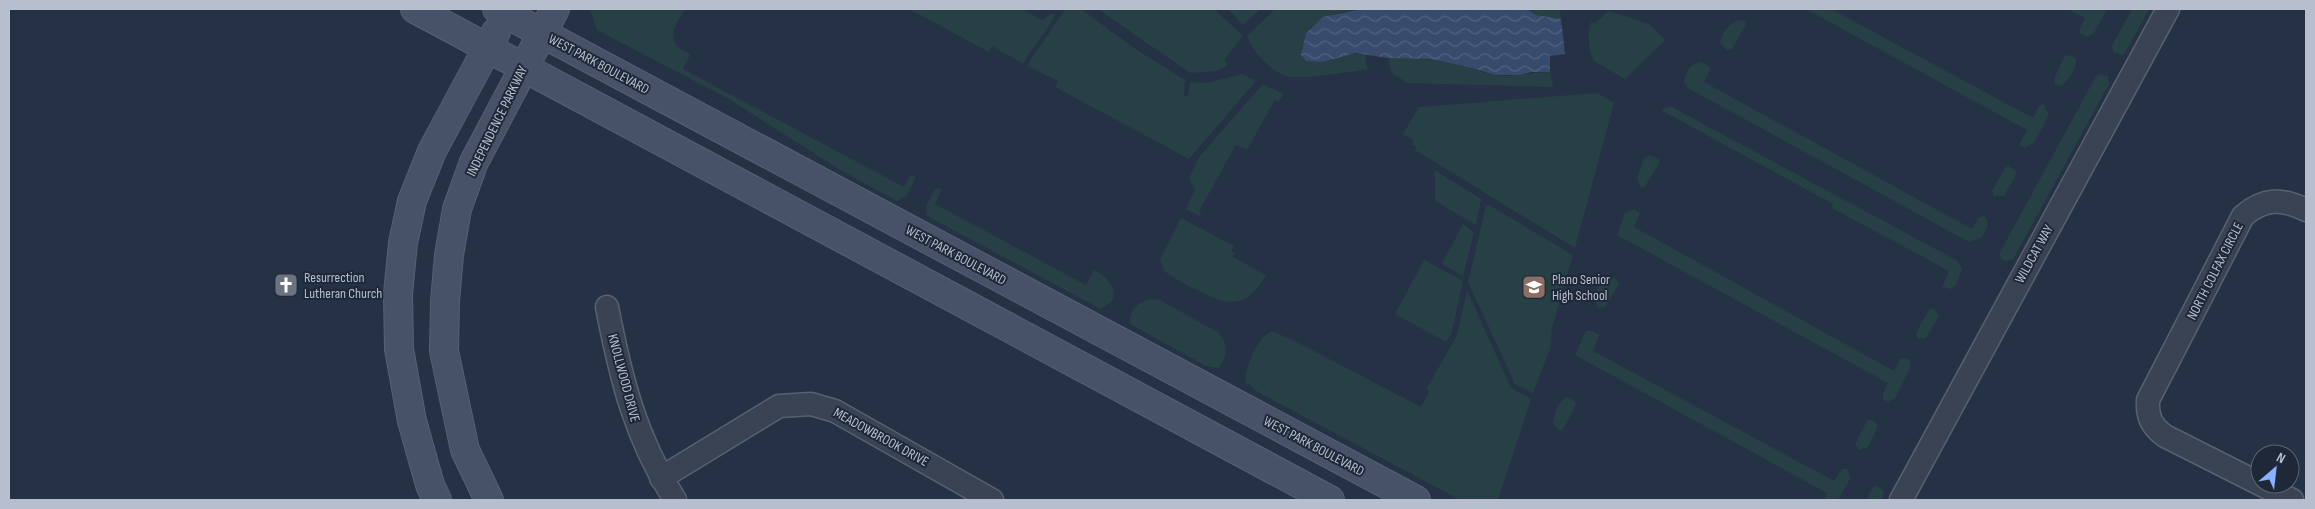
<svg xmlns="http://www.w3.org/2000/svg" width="2315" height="509" viewBox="0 0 2315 509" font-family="'Sofia Sans Condensed',sans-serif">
  <defs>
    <pattern id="water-waves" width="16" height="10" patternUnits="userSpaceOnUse" patternTransform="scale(1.25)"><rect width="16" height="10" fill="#374b6c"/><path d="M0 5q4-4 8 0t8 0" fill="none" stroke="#526380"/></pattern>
  </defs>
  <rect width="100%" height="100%" fill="#253144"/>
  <path fill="#274045" d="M590 9H685C679 20 667 34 677 46 680 50 686 51 690 55L683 69 904 187 910 176H916L907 195 897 201 842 171 727 98 597 30Z
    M909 9H1022L1042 20 1052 13 1055 15C1046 33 1033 46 1023 64L992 46 989 52Z
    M1065 9H1081L1134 48 1185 80 1184 96H1188L1190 82 1207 83 1242 74 1256 81 1189 159 1055 87 1058 81 1027 66C1039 46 1053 29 1065 9Z
    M1098 9H1214L1243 36 1225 59 1227 66 1217 71 1190 73Z
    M1228 9H1261L1243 25Z
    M1275 9H1359V10C1336 12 1321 16 1306 33V61C1327 64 1344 52 1365 54L1367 69C1352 72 1300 80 1287 76 1270 71 1253 52 1247 36Z
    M1526 9H1560L1561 19 1536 15Z
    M1806 9H1831L2033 118 2039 106 2043 104 2049 114 2034 143 2024 148 2019 145 2027 130Z
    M2068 9H2107L2094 33 2087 37 2081 34 2079 30 2085 18Z
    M2132 9H2149L2125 53 2122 55 2113 52 2112 46Z
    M1609 11 1649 24 1665 40 1625 79 1594 61C1588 51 1587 33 1591 22L1595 23Z
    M1740 20 1745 21V26L1732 49 1727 50 1720 43C1721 34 1730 22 1740 20Z
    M2065 55 2072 56 2076 59C2076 70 2070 80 2061 86L2055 85 2054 79Z
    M1388 58C1414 58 1437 59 1462 65 1473 68 1484 74 1496 75 1514 78 1532 72 1550 72L1553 87 1407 83 1391 72Z
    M1702 62 1711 68 1704 82 1972 229 1978 218 1984 216C1991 223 1987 229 1982 237L1969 242 1688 88 1684 82C1685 72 1691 62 1702 62Z
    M2101 74 2108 76 2109 84 2015 256 2012 260 2003 261 1999 254 2096 76Z
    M1263 84 1284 94 1278 102 1275 100 1247 150 1236 145 1199 211 1201 213 1200 216 1186 209 1195 190 1189 178 1200 156Z
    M1597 93 1614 103 1575 248 1415 150 1416 147 1412 145 1414 141 1403 134 1419 107Z
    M1670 106 1958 261 1962 269 1956 285 1951 289 1942 287 1949 271 1832 208 1833 204 1661 110Z
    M1649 155 1659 159 1660 162 1644 188 1640 187 1637 178 1644 158Z
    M2008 166 2015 170 2016 175 2004 196H1994L1992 191 2005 168Z
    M1435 170 1481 199 1476 225 1435 201Z
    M940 188 941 191 935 204 1086 285 1094 270C1106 276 1118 286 1112 301L1101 309 927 216 926 206 935 189Z
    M1489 205 1573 255 1552 328 1550 349 1533 393 1515 384 1468 282 1486 206Z
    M1634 209 1640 213 1634 227 1894 371 1900 359 1905 358 1910 360 1911 367 1895 398 1888 402 1883 399V393L1888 383 1617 235 1625 213Z
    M1181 218 1234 246 1231 251 1235 253 1233 257 1266 275C1258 289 1248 302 1230 302 1221 303 1174 280 1167 273 1162 269 1162 264 1160 259Z
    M1463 224 1474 232 1463 276 1442 264Z
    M1424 260 1463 281 1452 332 1446 342 1395 314Z
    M1610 276 1616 279 1619 284 1605 307 1597 308C1594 297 1597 278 1610 276Z
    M1467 290 1511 388 1531 399 1498 500H1460L1258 392 1245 382C1247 364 1255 341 1271 331L1291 339 1421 407 1429 393 1427 388 1457 335Z
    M1153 299 1160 300 1219 333C1228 346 1228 355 1219 368L1206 366 1130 324C1129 309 1138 301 1153 299Z
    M1930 308 1934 309 1939 316 1926 338 1918 339 1916 333Z
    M1586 331H1593L1599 335 1593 351 1834 481 1842 469H1848L1850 479 1838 500H1824L1827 493 1575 355Z
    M1568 397 1575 401 1576 405 1563 429 1560 430 1553 425C1553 416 1558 399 1568 397Z
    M1870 419 1877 424V429L1868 447 1859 450 1855 444 1867 421Z
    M1878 486 1884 491 1882 500H1866L1873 487Z"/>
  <path fill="url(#water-waves)" d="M1362 9H1526L1536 15 1561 19 1565 54 1550 56V72H1531L1520 75H1495L1465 66 1430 59 1388 58 1356 53 1322 62 1306 61 1301 55 1306 33 1323 17Z"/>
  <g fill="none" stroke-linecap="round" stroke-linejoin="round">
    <g stroke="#586171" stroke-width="25">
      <path id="minor" d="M607 307C621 379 635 437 675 500
        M661 478 779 406 811 404 835 411 992 500
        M2260 484 2165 436C2151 426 2147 416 2148 400L2243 216C2264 198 2282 198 2306 210
        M2260 484 2292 500
        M1901 500 2168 9"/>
    </g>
    <g stroke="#586171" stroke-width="30">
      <path id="secondary" d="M415 9 1330 500
        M497 9 1416 500
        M437 500 430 485 412 421 399 349 398 294 403 243 412 201 432 151 496 32
        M489 500 465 450 444 351 445 301 449 255 457 209 474 162 555 9"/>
    </g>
    <use href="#minor" stroke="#394353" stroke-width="22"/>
    <use href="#secondary" stroke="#475167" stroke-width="28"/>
  </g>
  <defs>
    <g id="church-square" transform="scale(1.25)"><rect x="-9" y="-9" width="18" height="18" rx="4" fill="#6b7280" stroke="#1e2839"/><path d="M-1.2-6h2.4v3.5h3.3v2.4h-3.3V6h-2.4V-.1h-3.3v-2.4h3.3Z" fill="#fff"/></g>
    <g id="school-square" transform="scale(1.25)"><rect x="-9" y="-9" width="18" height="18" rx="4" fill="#8d6e63" stroke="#1e2839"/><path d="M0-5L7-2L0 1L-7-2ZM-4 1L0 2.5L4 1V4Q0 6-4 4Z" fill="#fff"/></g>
  </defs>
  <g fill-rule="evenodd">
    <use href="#church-square" x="286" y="285"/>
    <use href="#school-square" x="1534" y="287"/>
  </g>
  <g text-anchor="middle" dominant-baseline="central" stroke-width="4" stroke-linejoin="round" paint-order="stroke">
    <g font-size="14" fill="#b7becd" stroke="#1e2839">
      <text transform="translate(599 64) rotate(28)">WEST PARK BOULEVARD</text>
      <text transform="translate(497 121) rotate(-64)">INDEPENDENCE PARKWAY</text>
      <text transform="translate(2034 254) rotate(-61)">WILDCAT WAY</text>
      <text transform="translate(956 255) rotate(28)">WEST PARK BOULEVARD</text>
      <text transform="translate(2215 271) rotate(-63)">NORTH COLFAX CIRCLE</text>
      <text transform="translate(624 378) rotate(75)">KNOLLWOOD DRIVE</text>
      <text transform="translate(881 437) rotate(29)">MEADOWBROOK DRIVE</text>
      <text transform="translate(1314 446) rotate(28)">WEST PARK BOULEVARD</text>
    </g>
    <g font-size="14" fill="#b7becd" stroke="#1e2839" text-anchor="start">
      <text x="304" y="277">Resurrection<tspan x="304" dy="16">Lutheran Church</tspan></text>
      <text x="1552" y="279">Plano Senior<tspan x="1552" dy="16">High School</tspan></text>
    </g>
  </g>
  <rect width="2315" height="509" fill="none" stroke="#b7becd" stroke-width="20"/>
  <g transform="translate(2275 469) rotate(28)"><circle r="24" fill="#1e2839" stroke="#5b6474"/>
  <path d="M0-4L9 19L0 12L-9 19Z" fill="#8ab1ff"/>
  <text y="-8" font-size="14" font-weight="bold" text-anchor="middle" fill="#b7becd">N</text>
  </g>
</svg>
